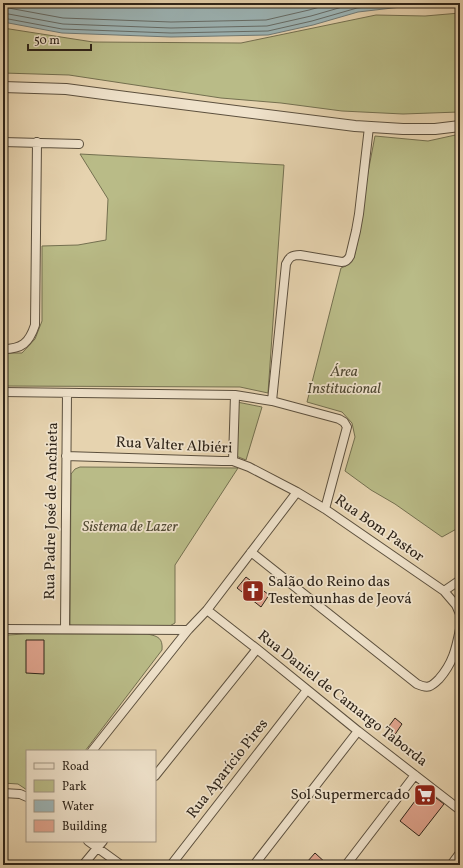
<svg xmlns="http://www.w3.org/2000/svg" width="463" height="868" viewBox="0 0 463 868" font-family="Vollkorn,serif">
  <rect width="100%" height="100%" fill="#e6d3af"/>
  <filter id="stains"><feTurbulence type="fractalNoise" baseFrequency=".005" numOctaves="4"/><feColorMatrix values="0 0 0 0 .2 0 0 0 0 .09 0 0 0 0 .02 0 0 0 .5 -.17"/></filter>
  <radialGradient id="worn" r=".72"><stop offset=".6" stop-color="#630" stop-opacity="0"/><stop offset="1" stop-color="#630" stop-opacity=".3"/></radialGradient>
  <path fill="#b9bb87" stroke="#747050" d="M460 13V111L459 112 403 114 342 111 281 103 221 98 69 75 3 73V28L93 42 241 43 376 15 425 16Z
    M460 134V527L442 537 395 504 371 490 345 471 355 437 352 423 342 412 307 402 341 268 346 266 354 258 360 230 365 188 375 136 428 141Z
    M80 154 284 165 268 393 240 387 3 386V353H22L35 339 42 321V246L78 245 106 240 108 199Z
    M237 402 262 407 246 460 236 456Z
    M80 467 238 468 175 565V623L166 628 74 626 70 625V621L71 474 75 469Z
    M25 634H147C158 636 163 638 162 650L85 751H27V790L18 784 3 783V640L8 635Z"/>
  <path fill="#9cb5b7" stroke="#707b78" d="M3 3H460V4L449 7H401L358 12 313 25 268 35 171 37 62 33 3 22Z"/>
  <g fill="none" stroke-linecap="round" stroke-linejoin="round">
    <path stroke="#656c68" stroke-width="1" d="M3 7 63 18 171 22 266 20 309 10 334 3
      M3 13 63 24 171 28 267 26 311 16 356 3
      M3 18 62 29 171 33 268 31 312 21 357 8 404 3"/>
  </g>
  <path fill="#e0a48e" stroke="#2e2419" d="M246 577 269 595 261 607 237 588Z
    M26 640H44V674L26 673Z
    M395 718 402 724 394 736 386 730Z
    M424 789 444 804 419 836 400 821Z
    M315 853 328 865H311L307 862Z"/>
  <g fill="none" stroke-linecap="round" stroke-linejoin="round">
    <g stroke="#5c503e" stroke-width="10">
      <path id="minor" d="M3 142 79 144
        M3 349C22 349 29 343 35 325L37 142
        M3 392 235 395 272 401 339 419 344 422 347 427 325 509
        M272 401 286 264C289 257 292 255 300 255L342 262C346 262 348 260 350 256L356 231 359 214 369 127
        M66 456 222 461H233L249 467 297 492 325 509 444 591 456 605 460 614
        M233 461 235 395
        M251 552 417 684C428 689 431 687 439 679 453 663 456 649 460 629
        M444 591 460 580
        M207 610 257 649 358 731 460 810
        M3 629 188 630
        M65 629 67 393
        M92 751 188 630 207 610 297 492
        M155 776 257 649
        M3 793 20 794 27 797
        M88 841 121 865
        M83 865 103 841
        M171 865 307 690
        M254 865 358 731
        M346 865 415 775
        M451 865 460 853"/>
    </g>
    <g stroke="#5c503e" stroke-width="12">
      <path id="tertiary" d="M3 87 66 89 126 97 355 126 403 129H435L460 126"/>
    </g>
    <use href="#minor" stroke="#efe2cb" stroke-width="8"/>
    <use href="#tertiary" stroke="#efe2cb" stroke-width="10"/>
  </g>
  <defs>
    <g id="church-square" transform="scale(1.15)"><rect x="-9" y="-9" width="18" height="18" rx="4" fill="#8f2418" stroke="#efe2cb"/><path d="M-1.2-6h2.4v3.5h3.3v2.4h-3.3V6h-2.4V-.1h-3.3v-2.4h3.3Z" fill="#fff"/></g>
    <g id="supermarket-square" transform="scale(1.15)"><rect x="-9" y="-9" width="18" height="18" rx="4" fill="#8f2418" stroke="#efe2cb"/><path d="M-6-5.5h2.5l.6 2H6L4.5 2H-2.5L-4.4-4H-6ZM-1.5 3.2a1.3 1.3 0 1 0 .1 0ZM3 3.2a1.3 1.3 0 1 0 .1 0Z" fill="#fff"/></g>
  </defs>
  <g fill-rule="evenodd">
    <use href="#church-square" x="253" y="591"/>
    <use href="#supermarket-square" x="425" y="795"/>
  </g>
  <g text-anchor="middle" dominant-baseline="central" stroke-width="3.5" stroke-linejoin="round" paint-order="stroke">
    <g font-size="15" font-style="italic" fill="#514a34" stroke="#efe2cb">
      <text x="344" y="372">Área<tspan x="344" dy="17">Institucional</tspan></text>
      <text x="130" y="527">Sistema de Lazer</text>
    </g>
    <g font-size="15" fill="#2e2419" stroke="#efe2cb">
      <text transform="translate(174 446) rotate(3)">Rua Valter Albiéri</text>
      <text transform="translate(52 511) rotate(-89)">Rua Padre José de Anchieta</text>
      <text transform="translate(379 529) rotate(35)">Rua Bom Pastor</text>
      <text transform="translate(342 699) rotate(38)">Rua Daniel de Camargo Taborda</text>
      <text transform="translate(228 769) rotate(-52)">Rua Aparício Pires</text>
    </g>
    <g font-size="15" fill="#2e2419" stroke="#efe2cb" text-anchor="start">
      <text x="268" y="582">Salão do Reino das<tspan x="268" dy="17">Testemunhas de Jeová</tspan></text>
      <text x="410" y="795" text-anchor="end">Sol Supermercado</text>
    </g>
  </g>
  <rect width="463" height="868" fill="none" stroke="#e6d3af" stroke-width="16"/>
  <rect x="4" y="4" width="455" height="860" fill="none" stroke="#2e2419" stroke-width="2"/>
  <rect x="8" y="8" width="447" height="852" fill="none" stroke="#2e2419"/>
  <rect x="26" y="750" width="130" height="92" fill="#efe2cb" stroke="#a29684"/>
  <rect x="34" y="763" width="20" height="6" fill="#efe2cb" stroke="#a29684"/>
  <text x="62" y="770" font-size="12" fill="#2e2419">Road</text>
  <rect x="34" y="780" width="20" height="12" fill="#b9bb87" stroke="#a29684"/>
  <text x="62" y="790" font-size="12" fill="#2e2419">Park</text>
  <rect x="34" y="800" width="20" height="12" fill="#9cb5b7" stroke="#a29684"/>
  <text x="62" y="810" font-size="12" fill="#2e2419">Water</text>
  <rect x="34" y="820" width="20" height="12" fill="#e0a48e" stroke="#a29684"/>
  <text x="62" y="830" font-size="12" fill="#2e2419">Building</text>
  <path d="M28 44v6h63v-6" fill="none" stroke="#2e2419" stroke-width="2"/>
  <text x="34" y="44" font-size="12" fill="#2e2419" stroke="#efe2cb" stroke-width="3" paint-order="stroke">50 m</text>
  <rect width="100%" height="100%" filter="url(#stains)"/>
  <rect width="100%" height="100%" fill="url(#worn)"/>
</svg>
